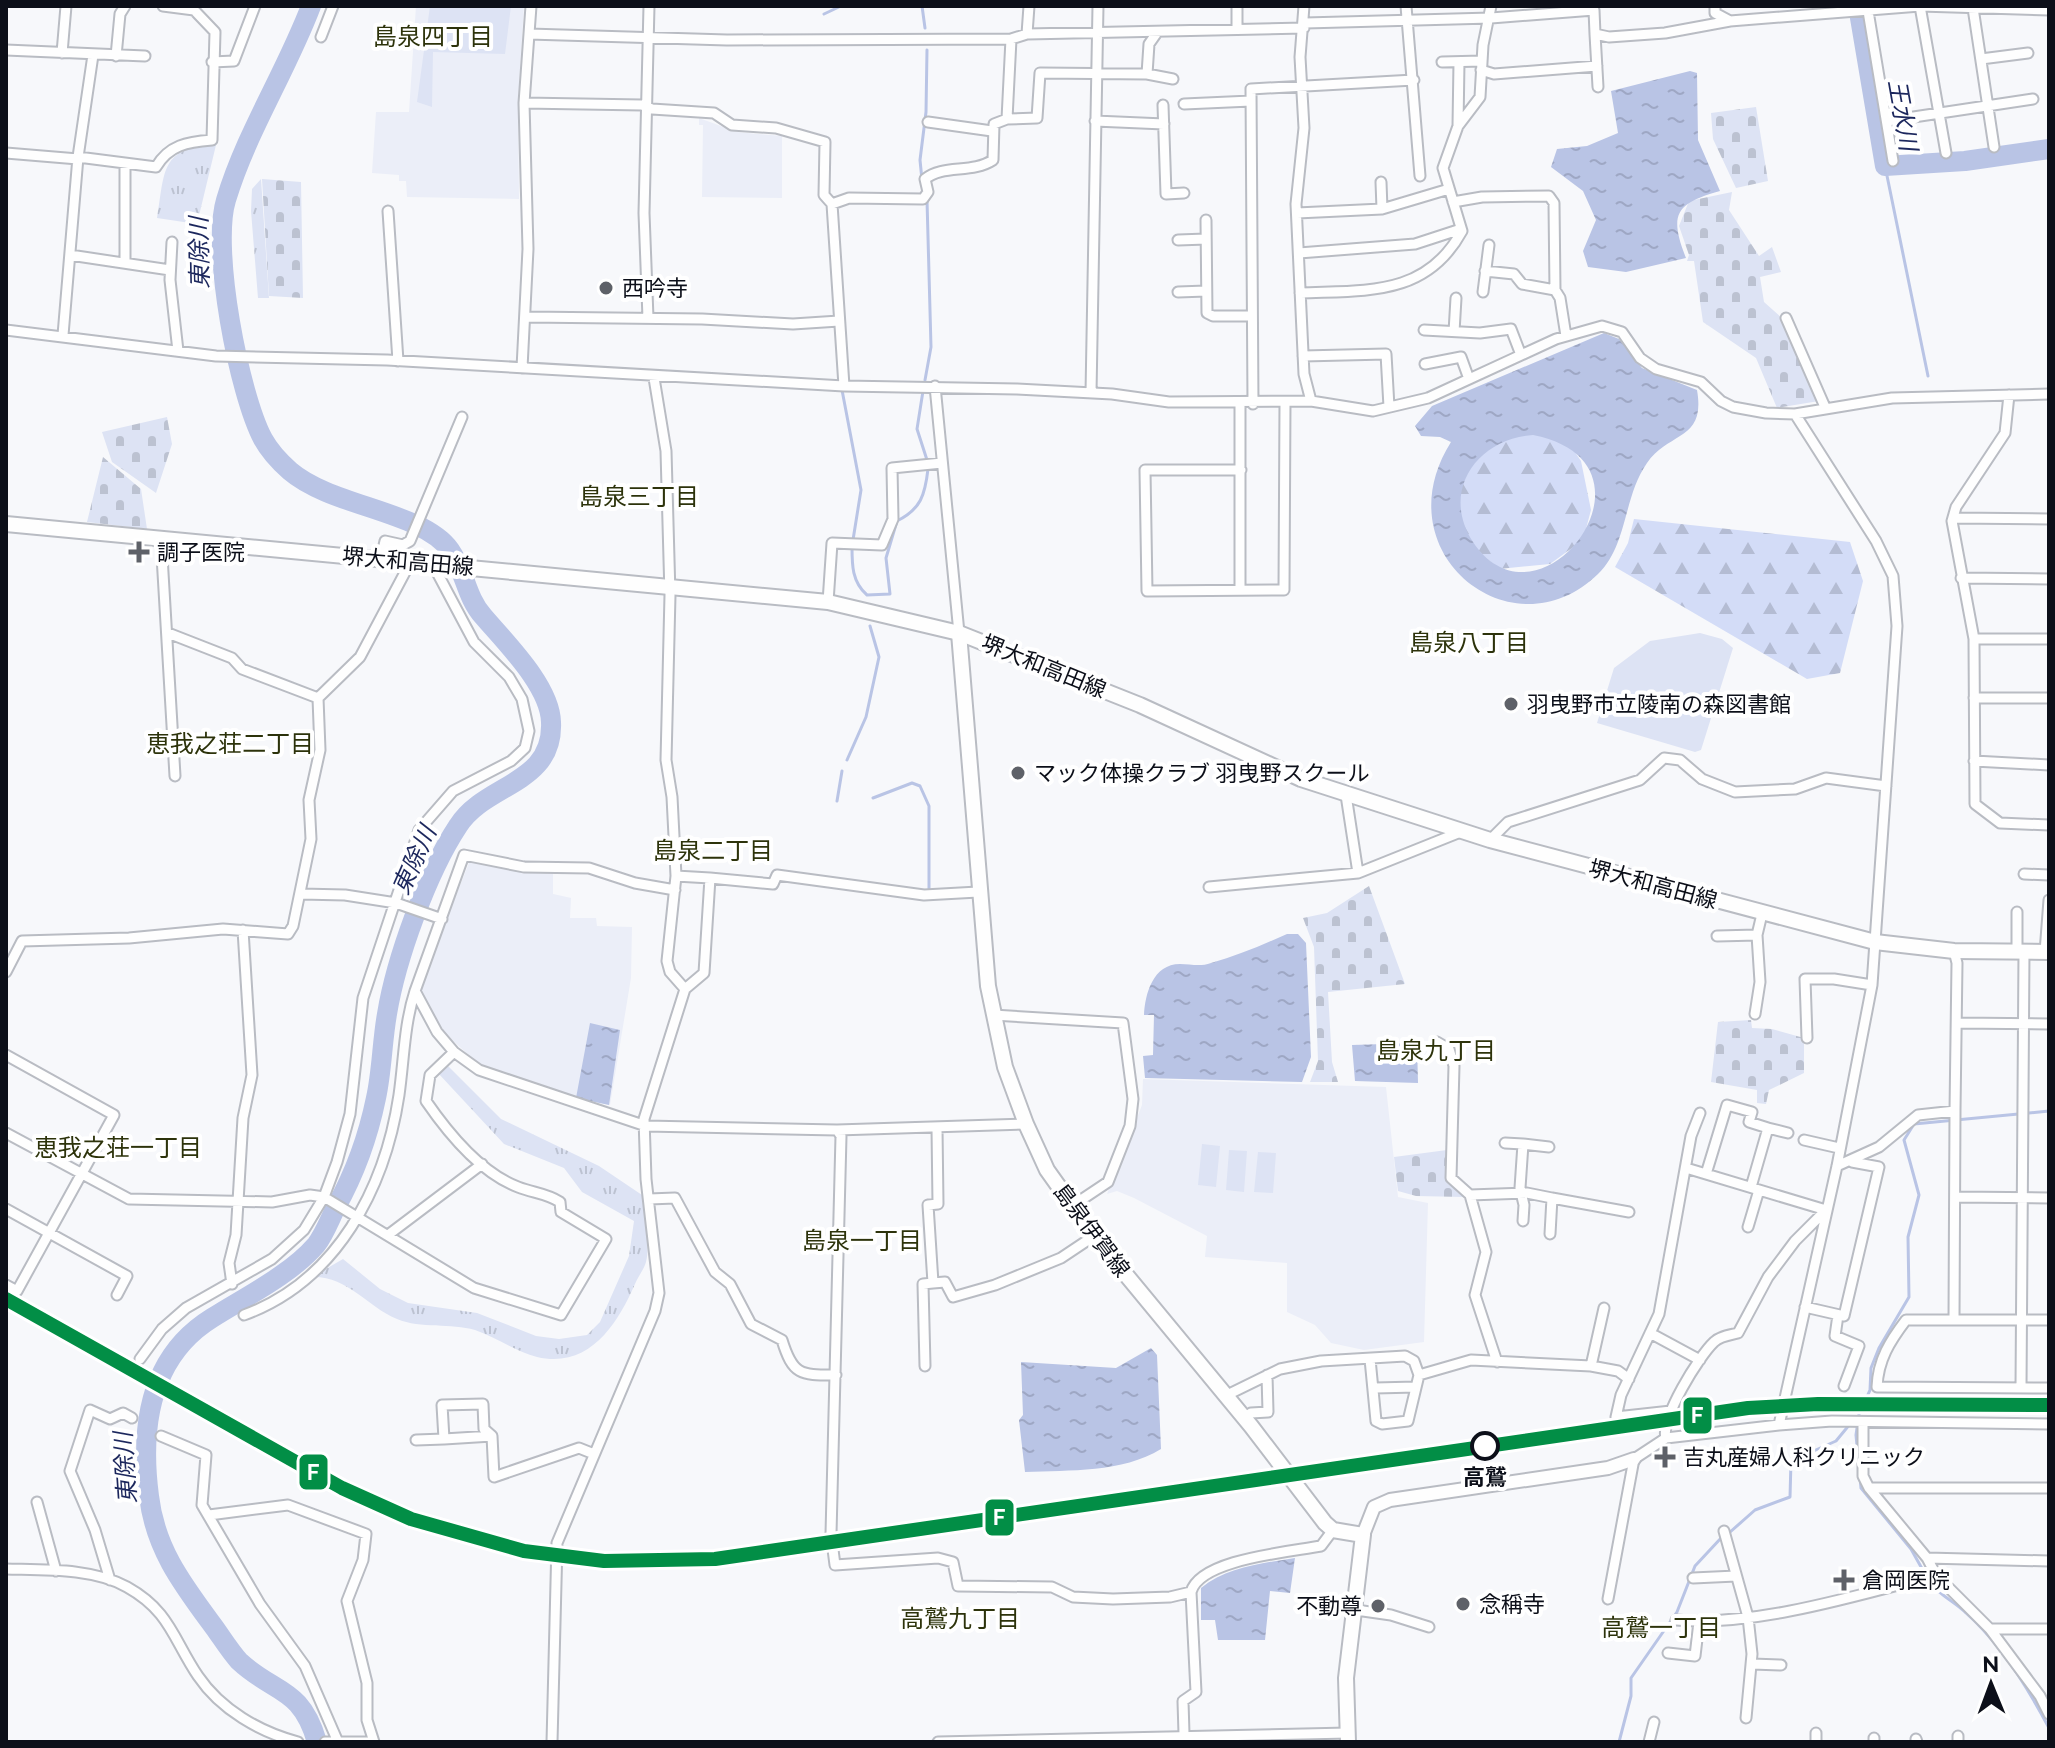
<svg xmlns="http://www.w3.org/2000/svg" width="2055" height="1748" viewBox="0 0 2055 1748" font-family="Raleway,'Noto Sans JP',sans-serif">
  <defs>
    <pattern id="forest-firs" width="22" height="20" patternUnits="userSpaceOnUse" patternTransform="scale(2)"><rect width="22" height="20" fill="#d3dcf7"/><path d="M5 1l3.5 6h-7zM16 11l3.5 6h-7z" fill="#b4bcd3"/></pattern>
    <pattern id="cemetery-stones" width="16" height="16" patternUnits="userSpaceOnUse" patternTransform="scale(2)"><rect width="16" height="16" fill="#dde3f4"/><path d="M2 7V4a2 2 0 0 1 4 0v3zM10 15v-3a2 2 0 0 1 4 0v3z" fill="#bcc2d1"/></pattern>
    <pattern id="park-tufts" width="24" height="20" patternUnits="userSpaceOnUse" patternTransform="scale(2)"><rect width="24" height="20" fill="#dde3f4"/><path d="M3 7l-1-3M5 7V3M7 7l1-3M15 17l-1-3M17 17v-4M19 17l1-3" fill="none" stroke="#bcc2d1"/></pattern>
    <pattern id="water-ripples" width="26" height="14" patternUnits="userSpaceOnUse" patternTransform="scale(2)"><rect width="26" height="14" fill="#b9c4e5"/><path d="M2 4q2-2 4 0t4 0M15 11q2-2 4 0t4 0" fill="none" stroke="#9ea7c4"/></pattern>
  </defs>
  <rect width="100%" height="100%" fill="#f7f8fb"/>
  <path fill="#ebeef8" d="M416 6H524L518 102 519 199 407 197 406 181H399V175L372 173 376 112H409Z
    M699 118 737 132 782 136V198L702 197 703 125H699Z
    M476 860 553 871V894L571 898 570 918H596L597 926 632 927 631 978 610 1105 550 1091 480 1065 442 1031 421 992 431 957 469 863Z
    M1143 1079 1386 1087 1398 1197 1428 1203 1424 1342 1364 1350 1331 1343 1315 1325 1287 1312V1263L1205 1257 1207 1236 1134 1198 1117 1191 1107 1194 1142 1105Z"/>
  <path fill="#dde3f4" d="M430 6H511L505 54 433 52 432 107 417 102Z
    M1700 633 1722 639 1733 648 1701 750 1695 752 1597 723 1614 668 1650 641Z
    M1202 1144 1220 1146 1216 1187 1198 1185Z
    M1229 1150 1247 1151 1244 1192 1226 1190Z
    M1258 1152 1276 1153 1273 1193 1254 1192Z"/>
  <path fill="url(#forest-firs)" d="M1516 428 1566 439 1581 461 1591 510 1583 540 1550 564 1499 569 1464 538 1453 505 1480 445Z
    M1634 519 1850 542 1863 581 1840 673 1807 679 1615 567 1628 543Z"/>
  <path fill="url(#cemetery-stones)" d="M1756 107 1768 181 1736 188 1713 139 1711 113Z
    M262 179 301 182 303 298 269 296Z
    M1732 192 1729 210 1759 256 1772 247 1781 272 1760 277 1764 302 1783 319 1819 401 1777 408 1756 358 1703 322 1694 261H1687L1689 255 1679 226 1689 201Z
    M167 417 172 444 156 493 112 462 102 432Z
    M103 457 141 489 147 529 87 522Z
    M1369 886 1405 984 1328 992 1332 1062 1338 1082H1310L1318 1061 1314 947 1303 918 1327 913Z
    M1751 1020 1752 1028 1772 1029 1804 1038V1073L1769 1090 1766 1104 1757 1103V1090L1711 1082 1718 1022Z
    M1447 1150V1178L1464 1197 1416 1196 1398 1191 1394 1157Z"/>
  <path fill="url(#park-tufts)" d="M216 145 197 224 157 218C165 171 160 147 216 145Z
    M261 179 269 298H258L251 211 252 189Z
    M447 1065 501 1119 599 1166 642 1195C643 1214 651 1243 646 1262 644 1269 638 1277 635 1284 617 1325 589 1369 537 1357 516 1352 496 1337 475 1330 451 1323 421 1329 397 1319 366 1306 348 1276 312 1277L343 1259 380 1289 408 1303 477 1313 536 1336 559 1339 587 1335 600 1322 629 1256 634 1221 582 1192 564 1168 504 1144 438 1073Z"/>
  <path fill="url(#water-ripples)" fill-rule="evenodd" d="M1690 71 1697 73 1698 140 1720 191C1677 203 1668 213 1686 258L1626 272 1588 267 1583 251 1596 220 1583 191 1551 167 1557 149 1587 146 1618 133 1611 91Z
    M1604 333 1619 339 1642 368 1697 390C1706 441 1669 431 1647 463 1623 497 1628 545 1598 574 1513 657 1381 553 1451 442L1440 437 1421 436 1415 426 1432 406ZM1533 435C1674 463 1540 642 1473 542 1440 491 1477 439 1533 435Z
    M1287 934H1298L1306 943 1311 1057 1302 1082 1145 1078 1143 1056 1153 1055 1154 1015H1144C1145 994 1153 964 1180 964 1191 964 1200 967 1211 963 1237 956 1262 945 1287 934Z
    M590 1023 620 1030 609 1105 576 1098Z
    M1417 1043 1418 1083 1355 1081 1352 1045Z
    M1151 1348 1157 1355 1161 1449C1122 1473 1070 1470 1025 1472L1019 1420 1023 1415 1021 1362 1116 1368Z
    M1295 1558 1290 1593 1270 1591 1265 1640H1218L1215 1620H1201V1588C1227 1567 1263 1563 1295 1558Z"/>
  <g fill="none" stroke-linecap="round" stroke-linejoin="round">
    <path stroke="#b9c4e5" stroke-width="3" d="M922 6 925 28
      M824 14 841 6
      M1885 166 1928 376
      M922 180 920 160 926 112 927 50
      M925 380 931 347 927 200
      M842 390 861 490 853 540
      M923 391 917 429 927 460
      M852 547C852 565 852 582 867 595L890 594 886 558 897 521C921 509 925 495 928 469
      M847 760 866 717 879 657 870 626
      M873 798 912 783 920 786 929 806V891
      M837 801 842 771
      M1729 1533 1755 1510 1790 1497 1791 1461 1836 1441 1850 1424
      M1925 1574 1911 1549 1861 1488 1856 1435 1859 1414 1870 1390 1871 1368 1879 1348 1909 1297 1908 1237 1919 1195 1904 1140 1914 1124 2049 1111
      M1929 1580C1938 1595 1954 1601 1966 1613 2001 1644 2028 1688 2049 1728
      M1619 1742 1631 1696V1678L1677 1612 1695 1566 1722 1537"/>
    <path stroke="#b9c4e5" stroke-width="20" d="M311 6C286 72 246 133 226 200 211 249 239 394 263 439 269 450 281 463 290 471 332 507 422 511 450 550 465 571 466 597 483 616 506 643 550 686 551 722 554 785 485 783 458 826 427 873 396 959 387 1014 382 1042 382 1071 376 1098 368 1137 355 1173 336 1207 330 1219 324 1235 316 1245 290 1275 245 1297 212 1318 149 1357 140 1427 149 1496 155 1549 183 1585 214 1627 222 1638 230 1651 239 1661 274 1694 301 1686 317 1742
      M1858 6 1885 166 1965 161 2049 149"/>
    <g stroke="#b9bcc3" stroke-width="13">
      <path id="minor" d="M1304 6 1300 57 1304 128 1296 204 1304 374 1311 401
        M1406 6 1420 176
        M1715 6V13L1730 21
        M1920 6 1946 153
        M1973 8 1994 147
        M1868 11 1893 161
        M1305 23 1491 18 1594 10 1595 34 1609 37 1665 33 1730 21 1920 6 2049 10
        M1237 28V6
        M529 34 727 40 1011 39 1027 34 1304 28
        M1027 34 1029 6
        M1595 34 1598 87
        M321 37 333 6
        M6 50 145 56
        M62 53 66 6
        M116 56 120 14 125 6
        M1981 59 2028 53
        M212 62 234 61 255 6
        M1442 62 1482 61
        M1481 70 1494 74 1597 66
        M1147 74 1173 79
        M524 103 642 105 652 109 714 113 732 125 776 128 825 142 824 195 832 204 844 386
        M1184 104 1251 101
        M1163 105 1166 194 1184 193
        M1007 119 1011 39
        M1095 121 1164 124
        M1887 121 2033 99
        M928 122 992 131
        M1458 126 1459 62
        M6 153 78 159
        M78 157 156 167C169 145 187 142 212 140L215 32 194 10 163 6
        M125 163V263
        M1381 182 1382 209
        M1453 202 1482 197 1549 196 1554 203 1555 290 1560 298 1566 336
        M832 204 849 198 923 199 928 192 925 179C943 164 972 174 993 160L994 124 1007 119 1037 118 1040 73 1147 74 1149 44 1156 34
        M388 211 398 361
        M1297 213 1382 209 1449 189
        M1206 220 1207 313 1213 316H1251
        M1178 240 1206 239
        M172 242 170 280 178 351
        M1299 253 1415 244 1461 229
        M70 255 170 270
        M1485 271 1514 274 1522 284 1555 290
        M1178 292 1206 291
        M1483 292 1489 245
        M1300 293C1366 290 1426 297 1462 231L1443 168 1458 126 1480 97 1483 45 1491 6
        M527 317 702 319 793 324 839 321
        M648 318 644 213 649 6
        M1786 318 1825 407
        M6 330 216 356 387 360 844 386 1017 389 1112 394 1169 402 1311 401 1373 411 1428 398 1556 339 1602 326 1622 332 1640 358 1656 369 1701 382 1721 401 1733 407 1766 413 1795 414 1892 398 2049 394
        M1424 330 1480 333 1511 329 1521 355
        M1454 332 1456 298
        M63 335 78 157 93 55
        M1303 356 1386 354 1389 407
        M1425 364 1461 357 1469 379
        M522 368 528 249 524 103 531 6
        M935 386 959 633
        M1091 393 1098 6
        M2009 395 2005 433 1956 507 1952 521 1974 639 1975 804 2000 823 2049 825
        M1240 404V590
        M1253 404 1251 89 1414 80
        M1241 470H1145L1147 591 1284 590 1285 402
        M1953 518 2049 519
        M161 539 175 776
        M381 559 385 541 403 545 410 541 462 417
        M1961 578 2049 579
        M828 602 832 543 882 545 893 519 892 468 942 463
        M1974 639H2049
        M318 698 360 657 411 561
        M1974 698H2049
        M1974 761 2049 765
        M1346 795 1358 873
        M1490 840 1508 822 1640 780 1664 758 1680 760 1702 779 1735 792 1795 789 1826 778 1886 786
        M2024 874 2049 875
        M676 876 710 878
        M1209 887 1358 873 1463 831
        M675 890 635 883 589 868 524 867 464 855 415 991 437 1032 454 1052 479 1070 646 1126 837 1130 1026 1124
        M301 894 345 895 396 903 442 919
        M2017 912V951
        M1717 936 1757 935 1762 914
        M1954 951 1957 963 1955 1111
        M2045 952 2049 900
        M6 972 22 941 129 938 223 929 288 934 293 926 311 839 309 800 320 750 318 698 242 669 232 658 168 633
        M685 989 704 973 710 878 773 884 777 875 924 895 978 892
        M1755 1014 1760 982 1757 935
        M993 1015 1123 1023 1133 1099 1130 1126 1108 1182 1072 1206
        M1957 1023 2049 1024
        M1807 1038 1805 979H1834L1872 985
        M1437 1042 1449 1049 1454 1066 1451 1178 1470 1195 1486 1252 1475 1295 1497 1362
        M6 1055 114 1115 17 1291 6 1285
        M1768 1128 1788 1133
        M837 1130 841 1136 831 1534 835 1565 938 1558 953 1562 958 1586 1052 1587 1073 1597 1113 1599 1170 1597 1191 1592
        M6 1133 129 1199 272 1202 310 1195 324 1197 474 1288 561 1315 606 1239 561 1212 560 1202C546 1193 533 1193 518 1187 481 1173 448 1133 426 1101L430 1075 454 1052
        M1804 1140 1839 1148
        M1505 1143 1523 1144
        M1837 1166 1879 1147 1918 1115 1955 1111 1954 1319
        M1686 1168 1826 1210
        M1706 1174 1727 1105 1752 1112 1749 1122 1768 1128 1751 1187
        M1470 1195 1527 1193 1552 1198 1550 1234
        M1955 1197 2049 1198
        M1552 1198 1629 1212
        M649 1199 675 1198 715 1272 730 1284 751 1324 782 1340C793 1376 801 1375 836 1375
        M6 1209 127 1276 117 1295
        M1523 1221 1524 1205 1520 1188 1523 1144 1549 1147
        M1748 1227 1759 1190
        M388 1235 482 1164
        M933 1283 945 1282 953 1297 995 1285 1061 1258 1094 1236
        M232 1284 229 1263 236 1235 243 1118 252 1075 243 930
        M1805 1307 1844 1316 1879 1167 1852 1162
        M244 1315C337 1281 385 1188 399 1095 404 1060 404 1025 415 991
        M1838 1315 1835 1336 1859 1346 1844 1386
        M2049 1320H1906C1890 1341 1878 1360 1877 1387L2049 1388
        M1650 1333 1700 1360
        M140 1359 162 1329 186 1308 272 1259 304 1230 324 1197 337 1162 350 1114 363 998 419 830 453 791 511 761 525 748 529 731 522 699 509 677 474 642 432 563
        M925 1366 923 1284 933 1283 928 1205 938 1204 937 1128
        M1591 1366 1618 1371 1629 1379
        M1419 1375 1471 1360 1591 1366 1604 1308
        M1375 1388 1416 1387
        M2021 1388 2024 951
        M1225 1396 1280 1369 1321 1361 1405 1356 1414 1361 1419 1375 1408 1421 1382 1424 1376 1421 1370 1359
        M1671 1411 1616 1417 1621 1395 1659 1314 1691 1136 1700 1113
        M1244 1418 1251 1413 1268 1412 1267 1375
        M1863 1422V1476L1869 1488 1927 1558 1936 1575 1990 1629 2040 1696 2049 1714
        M1779 1425 1837 1166 1872 985 1897 626 1893 576 1876 541 1795 414
        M161 1436 206 1455 202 1505 260 1604 305 1666 338 1742
        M1666 1438C1660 1419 1699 1356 1714 1342 1720 1336 1730 1335 1738 1333L1768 1277 1795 1241 1826 1210
        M444 1439 492 1436
        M416 1440 444 1439 442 1405 483 1404 484 1429 492 1436 494 1477 579 1448 594 1454
        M1869 1488H2049
        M37 1502 56 1571
        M209 1515 288 1505 366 1534 363 1560 347 1601 367 1683V1720L374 1742
        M1724 1531 1748 1617 1752 1654 1746 1718
        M1927 1558 2049 1561
        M6 1569C44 1570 93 1568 127 1587 170 1611 173 1639 198 1676 221 1710 260 1732 298 1742
        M1693 1578 1736 1576
        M110 1580 95 1530 70 1471 90 1410 110 1419 123 1413 132 1418
        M1608 1599 1634 1459 1666 1438 1779 1425 1832 1421 2049 1424
        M1356 1610 1391 1615 1429 1627
        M1676 1620C1755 1627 1859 1595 1936 1575
        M1990 1629H2049
        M1668 1653 1695 1656 1699 1622
        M1752 1664 1781 1665
        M1816 1733V1742
        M1184 1734 1183 1701 1196 1692 1191 1592C1200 1559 1290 1552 1321 1546L1333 1530
        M1958 1736V1742
        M1874 1738V1742
        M1916 1739 1917 1742
        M325 1742H367
        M552 1742 557 1543 655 1311 659 1293 646 1179 644 1119 685 989 670 972 667 961 676 876 672 797 666 760 670 595 666 451 654 378
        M938 1742 1348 1733
        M1649 1742 1654 1722"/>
    </g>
    <g stroke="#b9bcc3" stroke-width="16">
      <path id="tertiary" d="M1363 1535 1374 1507 1390 1500 1608 1468 1634 1459"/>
    </g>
    <g stroke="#b9bcc3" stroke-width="18">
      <path id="secondary" d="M959 633 988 986 1005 1067 1026 1124 1047 1170 1094 1236 1251 1426 1325 1523 1333 1530 1363 1535 1346 1678 1348 1742"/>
    </g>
    <g stroke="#b9bcc3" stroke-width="18">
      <path id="primary" d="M6 524 828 602 959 633 1140 705 1301 779 1490 840 1875 942 1954 951 2049 952"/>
    </g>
    <use href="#minor" stroke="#fefefe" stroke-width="9"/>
    <use href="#tertiary" stroke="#fefefe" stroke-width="12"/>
    <use href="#secondary" stroke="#fefefe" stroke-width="14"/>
    <use href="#primary" stroke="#fefefe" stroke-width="14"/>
    <g stroke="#fff" stroke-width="20">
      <path id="rail-1" d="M6 1299 342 1488 411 1519 524 1551 604 1561 715 1559 1748 1408 1818 1404 2049 1405"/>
    </g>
    <use href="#rail-1" stroke="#028e46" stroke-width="14"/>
  </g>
  <g fill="#5e6168" stroke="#fff" stroke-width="3">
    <circle cx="606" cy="288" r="8"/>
    <path d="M135 540h8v8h8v8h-8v8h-8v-8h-8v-8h8z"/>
    <circle cx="1511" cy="704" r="8"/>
    <circle cx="1018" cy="773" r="8"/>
    <path d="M1661 1445h8v8h8v8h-8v8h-8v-8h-8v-8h8z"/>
    <path d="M1840 1568h8v8h8v8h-8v8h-8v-8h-8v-8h8z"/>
    <circle cx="1463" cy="1604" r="8"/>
    <circle cx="1378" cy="1606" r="8"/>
  </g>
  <circle fill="#fff" stroke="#0c0f19" stroke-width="4" cx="1485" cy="1446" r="13"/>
  <g text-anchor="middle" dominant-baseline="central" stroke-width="8" stroke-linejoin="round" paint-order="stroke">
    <g font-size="22" fill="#0c0f19" stroke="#fff" text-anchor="start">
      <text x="622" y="288">西吟寺</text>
      <text x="157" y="552">調子医院</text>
      <text x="1527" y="704">羽曳野市立陵南の森図書館</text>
      <text x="1034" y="773">マック体操クラブ 羽曳野スクール</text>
      <text x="1683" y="1457">吉丸産婦人科クリニック</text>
      <text x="1862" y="1580">倉岡医院</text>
      <text x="1479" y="1604">念稱寺</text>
      <text x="1362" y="1606" text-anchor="end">不動尊</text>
    </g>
    <g font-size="22" fill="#0c0f19" stroke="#fff">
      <text transform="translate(408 561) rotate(5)">堺大和高田線</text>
      <text transform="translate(1044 666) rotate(22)">堺大和高田線</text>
      <text transform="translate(1653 884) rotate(15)">堺大和高田線</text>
      <text transform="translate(1092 1230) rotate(53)">島泉伊賀線</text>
    </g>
    <g font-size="22" font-weight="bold" fill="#0c0f19" stroke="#fff">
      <text x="1485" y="1477">高鷲</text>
    </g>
    <g font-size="24" fill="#2d330b" stroke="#fff">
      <text x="433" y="36">島泉四丁目</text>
      <text x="639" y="496">島泉三丁目</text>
      <text x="1469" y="642">島泉八丁目</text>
      <text x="230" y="743">恵我之荘二丁目</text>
      <text x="713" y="850">島泉二丁目</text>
      <text x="1436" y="1050">島泉九丁目</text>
      <text x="118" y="1147">恵我之荘一丁目</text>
      <text x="862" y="1240">島泉一丁目</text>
      <text x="960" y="1618">高鷲九丁目</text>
      <text x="1661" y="1627">高鷲一丁目</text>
    </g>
    <g font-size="24" font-style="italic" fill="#1c275d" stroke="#fff">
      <text transform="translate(1903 115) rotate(80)">王水川</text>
      <text transform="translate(199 253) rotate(-91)">東除川</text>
      <text transform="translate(414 860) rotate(-66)">東除川</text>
      <text transform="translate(125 1468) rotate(-94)">東除川</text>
    </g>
  </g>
  <g stroke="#fff" stroke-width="3">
    <rect x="1682" y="1396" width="31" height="39" rx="8" fill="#028e46"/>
    <rect x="298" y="1453" width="31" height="38" rx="8" fill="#028e46"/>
    <rect x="984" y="1498" width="31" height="39" rx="8" fill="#028e46"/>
  </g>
  <g font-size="22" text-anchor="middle" font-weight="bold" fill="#fff">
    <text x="1697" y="1423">F</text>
    <text x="313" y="1480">F</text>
    <text x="999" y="1525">F</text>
  </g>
  <rect width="2055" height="1748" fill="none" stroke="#0c0f19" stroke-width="16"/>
  <g transform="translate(1991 1684) rotate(359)" stroke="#ffffff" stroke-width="6" paint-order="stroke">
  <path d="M0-6L14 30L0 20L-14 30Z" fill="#0c0f19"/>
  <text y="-12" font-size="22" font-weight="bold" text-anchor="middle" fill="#0c0f19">N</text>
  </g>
</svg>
